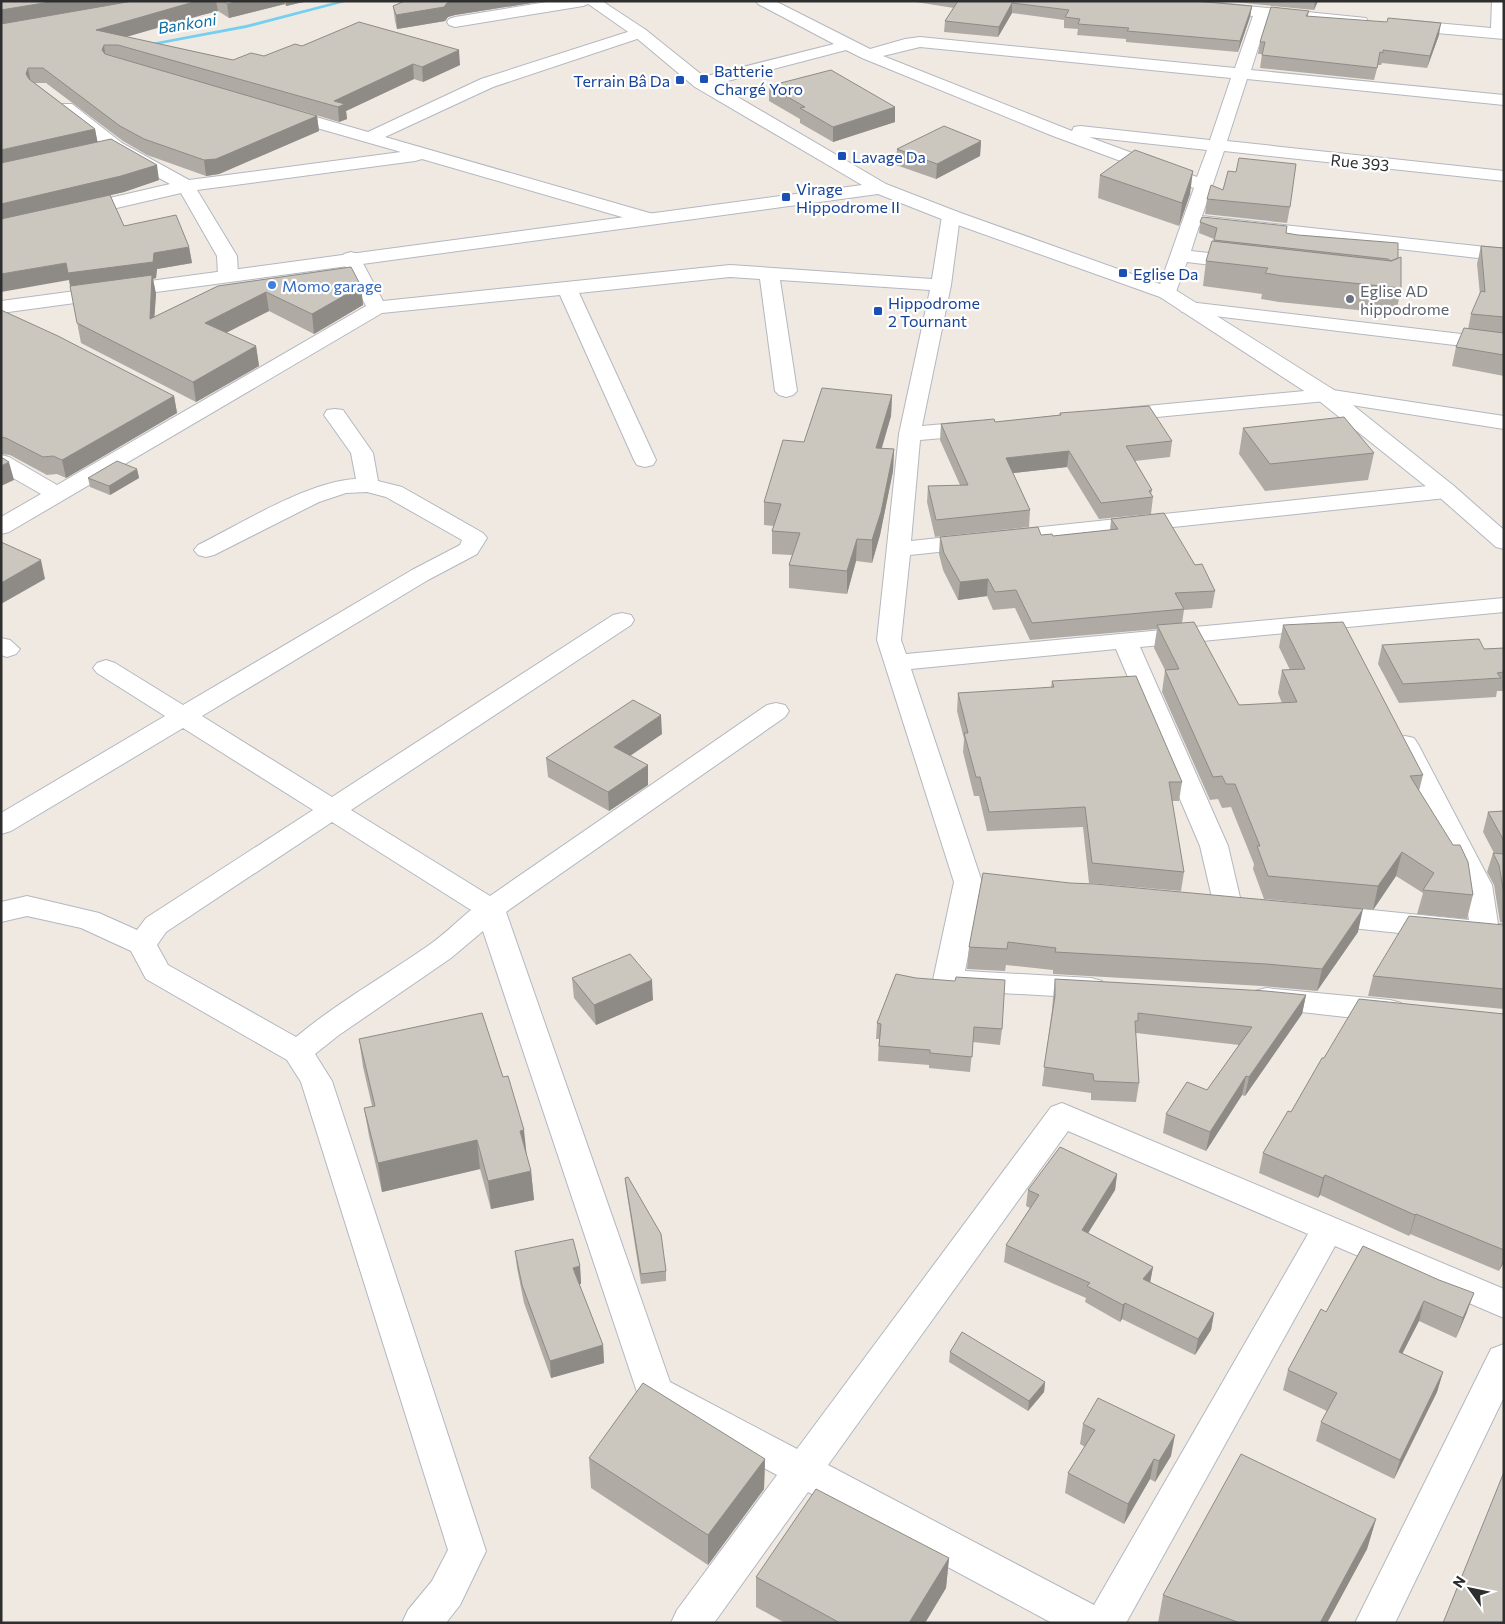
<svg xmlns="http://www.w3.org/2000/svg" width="1505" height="1624" viewBox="0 0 1505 1624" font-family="Commissioner,sans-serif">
  <rect width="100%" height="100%" fill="#efe9e1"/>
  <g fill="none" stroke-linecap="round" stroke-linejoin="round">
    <path fill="#75cff0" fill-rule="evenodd" d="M339 1H349L246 28 144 47 141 45 246 25Z"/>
    <g stroke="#b4b7c1" stroke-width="2">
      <path id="minor" d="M553 1H590L588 4 583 6 455 27 449 25 447 22 449 19 455 17Z
        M756 1H775L870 49 905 39 920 37 1235 68 1253 16 1147 6 1142 4 1140 1H1199L1366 18 1368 21 1366 24 1360 26 1268 17 1251 70 1504 95V105L1247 79 1227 141 1504 171V181L1224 151 1202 216 1504 249V261L1199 226 1191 251 1245 257 1252 259 1255 263 1252 267 1245 269 1187 262 1174 297 1167 299 1160 297 1157 293 1194 188 1053 136 862 58 846 50 701 88 695 87 693 83 695 79 834 44 758 4ZM920 47 1231 78 1210 140 1080 126 1074 127 1072 131 883 56ZM1089 137 1207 150 1197 177Z
        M1492 1H1504V39L1403 30 1397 28 1395 25 1397 22 1403 20 1491 28Z
        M640 28 646 30 648 33 646 36 493 87 385 137 653 214 655 218 653 222 646 224 639 222 422 159 415 161 197 190 237 256 238 275 235 279 228 281 221 279 218 275 217 256 181 193 78 217 71 215 69 211 71 207 170 184 110 151 60 112 58 108 60 104H72L122 143 189 180 401 152 275 116 273 112 275 108 281 107 368 132 481 79Z
        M951 210 958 212 960 216 951 285 922 426 978 421 986 423 989 428 986 433 978 435 920 440 911 541 1446 484 1454 486 1457 491 1454 496 1446 498 910 555 901 640 906 654 1504 598V612L1140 647 1228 846 1242 906 1238 913 1228 916 1218 913 1214 906 1200 846 1116 649 911 669 982 882 965 971 1091 978 1102 981 1106 988 1102 995 1091 998 948 990 937 987 933 980 954 882 877 640 899 434 930 290 780 280 797 391 793 395 786 397 779 395 775 391 760 279 730 277 579 293 656 460 653 465 645 467 637 465 634 460 560 295 382 313 9 532 1 534V517L41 494 1 471V455L9 457 57 485 366 306 341 258 344 254 351 252 358 254 383 301 730 265 932 279 942 216 944 212Z
        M1189 302 1504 339V351L1182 312 1179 308 1182 304Z
        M1326 389 1504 416V429L1326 401 1115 421 1107 420 1104 415 1107 410 1115 409Z
        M335 409 343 410 373 453 378 481 402 487 483 533 487 538 477 554 428 580 202 716 332 797 613 615 622 613 631 615 634 620 631 625 351 810 490 896 767 705 776 703 785 705 789 711 785 717 506 912 670 1382 797 1449 1051 1107 1062 1103 1504 1289V1318L1335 1246 1126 1623H1052L808 1492 714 1623H671L677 1610 777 1475 642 1403 637 1392 483 931 451 958 339 1035 315 1054 332 1081 486 1551 460 1605 446 1623H402L408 1610 432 1581 448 1550 301 1082 287 1060 146 979 131 951 81 928 27 916 1 922V902L27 896 99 913 137 930 146 918 313 810 183 728 11 831 1 834V813L165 716 97 673 93 668 97 663 106 660 115 663 183 705 412 570 460 545 462 540 386 497 367 492 346 493 319 502 214 555 206 557 198 555 194 550 198 545C240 524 309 481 356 479L351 453 324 415 327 410ZM332 822 471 910C457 921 444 935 429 945 385 976 338 1002 296 1037L168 965 157 945 166 932ZM1068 1131 1308 1234 1094 1605 828 1465Z
        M1 638 10 640 20 649 16 654 7 657 1 655Z
        M1405 736 1414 738 1418 744 1492 885 1498 924H1504V944L1323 925 1313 922 1308 915 1313 908 1323 905 1469 920 1464 885 1392 744 1396 738Z
        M1266 988 1390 1000 1401 1003 1405 1011 1401 1019 1390 1022 1266 1008 1255 1005 1251 998 1255 991Z
        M1504 1344V1397L1395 1623H1355L1491 1349Z"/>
    </g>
    <g stroke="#b4b7c1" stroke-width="2">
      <path id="tertiary" d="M584 1H602L646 30 707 79 886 184 958 212 1174 289 1334 390 1454 486 1504 530V549L1496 547 1438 496 1318 400 1160 297 944 220 878 194 1 313V301L862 185 695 87 634 36Z"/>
    </g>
    <use href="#minor" fill="#fff" fill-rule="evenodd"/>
    <use href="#tertiary" fill="#fff" fill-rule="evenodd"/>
  </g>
  <path fill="#afaba4" d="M1 1H308L286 6 285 4 229 18 218 11 202 15 126 37 233 60 264 56 302 46 460 65 423 82 414 79 346 111 347 119 339 122 289 107 317 116 319 131 219 174 206 176 147 155 123 141 46 83H35L95 129 97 142 159 180 124 192 110 195 124 226 189 247 192 263 157 269 156 278 153 279 156 294 154 317 218 286H361L363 305 314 334 269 311 226 333 256 346 259 366 196 402 81 343 69 280Z
    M405 1H544L455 15 448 17 445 21 397 29 395 21 393 6Z
    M909 1H1194L1252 6 1250 17 1238 52 1126 42V39L1077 35 1078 29 1064 28V20L1012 13 998 37 944 32 945 21 954 8Z
    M1223 1H1318L1314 10Z
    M1309 11 1308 16 1439 35 1427 68 1382 63 1381 65H1378L1374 80 1260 68 1262 54H1258L1260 42Z
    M769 86 895 122 833 142 800 123V119L769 101Z
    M981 141 980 156 936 179 896 165 897 149Z
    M1100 175 1190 194 1179 226 1098 198Z
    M1223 190 1290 207 1287 223 1205 214 1207 199Z
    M1200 222 1286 233 1398 258 1401 288 1396 314 1279 302 1261 299 1262 294 1203 286 1206 261 1214 239 1199 233Z
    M1481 246 1504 248V376L1452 366 1456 347 1468 329 1471 314 1480 295 1477 264Z
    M1 310 174 396 177 413 66 478 57 474 47 475 10 455 1 454Z
    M892 395 891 416 882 448 894 449 893 471 880 535 872 563 856 561 847 594 789 588V565L792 555 772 554V531L774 526 764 525V502L804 442Z
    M1060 413 1172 441 1170 457 1135 461 1152 490 1151 494 1153 497 1151 514 1099 519 1067 467 1013 473 1030 510 1029 527 935 537 927 502 928 486 960 485 940 440 941 424 995 422 1059 415Z
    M1243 428 1374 453 1368 480 1265 491 1239 454Z
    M137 469 139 478 110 495 90 487 88 478Z
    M1111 519 1195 565 1215 591 1212 608 1184 610 1182 623 1239 705 1282 703 1278 693 1282 670H1290L1279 647 1283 625 1423 775 1419 791 1473 895 1467 919 1417 914 1423 893 1396 876 1373 910 1264 899 1253 869 1254 864 1231 807 1222 808 1218 799 1210 800 1162 692 1165 670 1154 648 1157 629 1030 640 1015 608 993 610 987 596 958 600 943 570 939 554 940 537 1041 535 1053 536 1110 530Z
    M1382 645 1484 649 1504 648V691H1497L1496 697 1399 703 1378 664Z
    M1052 681 1182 782 1179 801H1172L1184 872 1181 891 1089 883 1083 827 987 831 979 796H974L963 752 964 739 957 711 958 693 1051 688Z
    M662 734 630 756 648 785 609 811 548 777 546 758Z
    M1504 811V923L1500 922 1494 885 1487 872 1493 853H1494L1483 832 1488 812Z
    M983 873 1358 932 1317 991 1262 986 1053 974V970L1006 965 1005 971 967 969 969 947Z
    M1504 925V1009L1368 996 1373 976Z
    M896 974 1002 1029 1000 1045 973 1042 970 1072 929 1068V1065L878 1061 879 1039H876L877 1023Z
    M572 978 653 1000 596 1025 574 998Z
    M1055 979 1306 995 1302 1014 1245 1096 1242 1095 1206 1151 1163 1133 1166 1114 1207 1090 1239 1045 1136 1033V1036L1139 1083 1136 1102 1091 1100V1093L1042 1086 1052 1010 1053 998Z
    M1504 1014V1262L1499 1271 1410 1234 1409 1236 1320 1195 1318 1198 1259 1173 1263 1153 1291 1112 1324 1058Z
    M359 1039 526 1153 531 1171 534 1200 491 1209 480 1169 382 1192 369 1136 364 1108 372 1106 363 1067Z
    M1117 1174 1115 1190 1088 1233 1153 1267 1150 1282 1214 1313 1211 1330 1195 1355 1122 1319 1120 1322 1085 1302 1086 1298 1004 1262 1006 1245 1030 1208 1026 1206 1028 1190Z
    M625 1178 666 1271V1281L641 1284 626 1188Z
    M1363 1246 1467 1312 1456 1338 1419 1321 1402 1353 1443 1372 1437 1392 1394 1479 1316 1441 1321 1422 1327 1411 1283 1390 1288 1370 1326 1312Z
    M515 1251 580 1266 581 1284H579L603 1345 604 1363 551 1378 524 1303 517 1268Z
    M950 1352 1045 1382 1044 1392 1028 1411 949 1362Z
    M1083 1424 1171 1456 1155 1482 1150 1479 1124 1524 1065 1493 1068 1473 1085 1447 1080 1444Z
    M589 1458 765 1459 764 1489 708 1565 591 1488Z
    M1376 1519 1367 1549 1327 1623H1158L1163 1595Z
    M949 1558 946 1588 925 1623H785L756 1607V1577Z"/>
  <path fill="#8e8b86" d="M56 1H144L1 25V10Z
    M197 1H216L218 11 202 15 98 45 96 30Z
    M238 1H284L285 4 229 18 227 4Z
    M286 1H308L286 6Z
    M453 1H544L455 15 448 17 445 21 397 29 396 15Z
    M1315 1H1318L1314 10Z
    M1012 3V13L998 37 999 27Z
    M1252 6 1250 17 1238 52 1240 41Z
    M1441 23 1439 35 1427 68 1430 56Z
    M104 45 106 60 102 50Z
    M459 50 460 65 423 82 422 67Z
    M413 64 414 79 346 111 347 119 339 122 338 107 334 101Z
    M28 68 31 83 26 74Z
    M895 107V122L833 142V127Z
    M317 116 319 131 219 174 206 176 204 160Z
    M95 129 98 144 1 166V150Z
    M981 141 980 156 936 179 937 164Z
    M157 165 159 180 124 192 1 221V204Z
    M1193 171 1190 194 1179 226 1182 203Z
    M189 247 192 263 157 269 156 278 153 279 156 294 153 338 150 319 71 290 69 280 1 292V274L66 263 154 253Z
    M361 286 363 305 314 334 312 314Z
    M266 292 269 311 208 342 205 323Z
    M256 346 259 366 196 402 193 382Z
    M892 395 891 416 875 470 876 448Z
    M174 396 177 413 66 478 62 460Z
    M894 449 893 471 880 535 872 563V540Z
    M1069 451 1067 467 1005 474 1006 458Z
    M9 462 14 480 1 486V466Z
    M137 469 139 478 110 495 109 486Z
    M857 539 856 561 847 594V571Z
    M41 560 45 579 1 604V583Z
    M988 579 987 596 958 600 960 582Z
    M661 715 662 734 615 766 614 747Z
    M648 765V785L609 811 608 792Z
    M1402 852 1396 876 1373 910 1378 886Z
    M1363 909 1358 932 1317 991 1322 969Z
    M652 980 653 1000 596 1025 594 1005Z
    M1306 995 1302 1014 1245 1096 1249 1077Z
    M1246 1076 1242 1095 1206 1151 1210 1132Z
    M524 1130 527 1158 520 1131Z
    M477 1140 480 1169 382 1192 378 1163Z
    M531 1171 534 1200 491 1209 488 1181Z
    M1117 1174 1115 1190 1080 1246 1082 1230Z
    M1325 1175 1320 1195 1318 1198 1323 1178Z
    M1416 1214 1410 1234 1409 1236 1415 1215Z
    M1504 1258V1262L1499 1271Z
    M580 1266 581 1284 574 1285 573 1268Z
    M1153 1267 1150 1283 1143 1279Z
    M1474 1293 1467 1312 1456 1338 1463 1318Z
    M1424 1301 1419 1321 1393 1372 1399 1352Z
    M1125 1303 1122 1319 1120 1322 1123 1305Z
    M1214 1313 1211 1330 1195 1355 1198 1339Z
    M603 1345 604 1363 551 1378 550 1361Z
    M1443 1372 1437 1392 1394 1479 1400 1460Z
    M1045 1382 1044 1392 1028 1411 1029 1401Z
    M1175 1435 1171 1456 1155 1482 1159 1461Z
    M765 1459 764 1489 708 1565V1535Z
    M1154 1459 1150 1479 1124 1524 1128 1504Z
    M1376 1519 1367 1549 1327 1623H1320Z
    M949 1558 946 1588 925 1623H909Z"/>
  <path fill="#cbc7bf" stroke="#8e8b86" d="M1 1H56L1 10Z
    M133 1H197L96 30 233 60 251 53 264 56 295 44 302 46 359 22 459 50 422 67 413 64 334 101 345 104 338 107 118 45H104L102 50 105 54 317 116 216 159 204 160 144 139 120 126 43 68H28L26 74 29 79 95 129 1 150V24Z
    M223 1H238L227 4Z
    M405 1H453L447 3 444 7 396 15 393 6Z
    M958 1H1194L1252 6 1240 41 1127 31 1129 28 1078 24 1080 19 1065 17 1069 10 1012 3 999 27 945 21Z
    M1271 7 1309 11 1306 16 1387 22 1388 18 1441 23 1430 56 1383 50V53L1380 52 1377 68 1262 55 1265 42H1260Z
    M831 70 895 107 833 127 800 108 805 107 769 86Z
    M944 126 981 141 937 164 897 149Z
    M111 139 157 165 121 176 1 204V163Z
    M1135 150 1193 171 1182 203 1100 175Z
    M1239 158 1296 164 1290 207 1207 199 1211 185 1223 190 1228 171 1236 172Z
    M110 195 124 226 176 215 189 247 154 253 153 262 68 273 66 263 1 274V219Z
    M1202 217 1287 226 1286 233 1298 235 1398 243V258L1391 261 1388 259 1214 240 1217 228 1200 222Z
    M1212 241 1391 261 1401 257V288L1283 276 1265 273 1268 268 1206 261Z
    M1481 246 1504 248V317L1471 314 1481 291 1485 292Z
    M351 267 361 286 312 314 266 292 205 323 256 346 193 382 77 323 70 286 152 275 150 319 218 286Z
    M1 310 58 336 174 396 62 460 53 456 43 457 6 438 1 437Z
    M1464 328 1504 333V355L1456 347Z
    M822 388 892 395 876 448 894 449 881 512 872 540 857 539 847 571 789 565 800 533 772 531 781 504 764 502 783 440 804 442Z
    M1149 406 1172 441 1126 446 1152 490 1149 491 1153 497 1101 503 1069 451 1006 458 1030 510 936 520 928 486 968 485 941 424 994 419 995 422 1061 415 1060 413Z
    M1344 417 1374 453 1270 464 1243 428Z
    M1 457 9 462 1 466Z
    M117 461 137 469 109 486 88 478Z
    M1164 513 1195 565 1202 564 1215 591 1175 593 1184 609 1032 623 1016 590 995 592 988 579 960 582 944 553 940 537 1038 527 1041 535 1052 534 1053 536 1118 529 1111 519Z
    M1 542 41 560 1 583Z
    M1194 622 1239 705 1297 702 1282 670 1305 669 1283 625 1343 622 1423 775 1410 776 1453 845H1460L1468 862 1473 895 1423 890 1434 873 1402 852 1378 886 1268 876 1257 846H1260L1235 784H1226L1222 776 1213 777 1165 670 1179 669 1157 625Z
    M1479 639 1484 649 1504 648V672L1497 673 1501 678 1403 684 1382 645Z
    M1136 676 1182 782H1169L1184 872 1092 863 1085 807 989 812 980 777H976L964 733H968L958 693 1054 687 1052 681Z
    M633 700 661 715 614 747 648 765 608 792 546 758Z
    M1504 811V841L1488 812Z
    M1493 853 1504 854V894L1499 865Z
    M983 873 1070 883 1095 884 1363 909 1322 969 1266 964 1055 952 1056 948 1008 942 1007 949 969 947Z
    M1409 916 1504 925V989L1373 976Z
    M630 954 652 980 594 1005 572 978Z
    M896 974 916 978 955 981 956 977 1005 980 1002 1029 974 1027 972 1057 930 1053V1050L879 1046 881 1024 877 1023Z
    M1055 979 1266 991 1306 995 1249 1077 1246 1076 1210 1132 1166 1114 1187 1082 1207 1090 1252 1027 1138 1013V1021H1135L1139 1083 1094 1081 1093 1074 1044 1067 1055 996Z
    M1359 999 1504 1014V1250L1416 1214 1415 1215 1325 1175 1323 1178 1263 1153 1288 1111 1291 1112 1322 1058H1324Z
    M482 1013 503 1077 508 1076 524 1130 520 1131 531 1171 488 1181 477 1140 378 1163 364 1108 375 1106 359 1039Z
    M1060 1147 1117 1174 1082 1230 1153 1267 1143 1279 1214 1313 1198 1339 1125 1303 1123 1305 1087 1286 1090 1283 1006 1245 1039 1195 1028 1190Z
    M628 1177 661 1234 666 1271 641 1274 625 1178Z
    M573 1239 580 1266 573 1268 603 1345 550 1361 522 1285 515 1251Z
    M1363 1246 1439 1280 1474 1293 1463 1318 1424 1301 1399 1352 1443 1372 1400 1460 1321 1422 1337 1393 1288 1370 1321 1309 1326 1312Z
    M962 1332 1045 1382 1029 1401 950 1352Z
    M643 1383 765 1459 708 1535 589 1458Z
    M1098 1398 1175 1435 1159 1461 1154 1459 1128 1504 1068 1473 1095 1430 1083 1424Z
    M1241 1454 1376 1519 1320 1623H1240L1163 1595Z
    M1504 1472V1623H1443Z
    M816 1489 949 1558 909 1623H840L756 1577Z"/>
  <g fill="#1a4fb4" stroke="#fff" stroke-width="2">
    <rect x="699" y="74" width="10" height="10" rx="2.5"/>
    <rect x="675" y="75" width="10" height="10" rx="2.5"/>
    <rect x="837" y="151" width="10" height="10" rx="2.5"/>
    <rect x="781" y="192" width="10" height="10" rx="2.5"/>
    <rect x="1118" y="268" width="10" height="10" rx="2.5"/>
    <rect x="873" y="306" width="10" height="10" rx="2.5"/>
  </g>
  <circle fill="#3f7fe0" stroke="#fff" stroke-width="2" cx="272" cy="285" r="5"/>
  <circle fill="#6b7280" stroke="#fff" stroke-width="2" cx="1350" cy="299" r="5"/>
  <g text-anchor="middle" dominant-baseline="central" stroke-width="4.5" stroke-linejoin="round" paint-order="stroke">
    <g font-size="16" font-style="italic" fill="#0d6fa3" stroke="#fff">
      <text transform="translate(187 23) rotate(-9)">Bankoni</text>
    </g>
    <g font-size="16" fill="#164399" stroke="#fff" text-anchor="start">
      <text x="714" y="70">Batterie<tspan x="714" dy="18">Chargé Yoro</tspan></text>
      <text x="670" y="80" text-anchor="end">Terrain Bâ Da</text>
      <text x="852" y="156">Lavage Da</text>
      <text x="796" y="188">Virage<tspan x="796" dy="18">Hippodrome II</tspan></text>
      <text x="1133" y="273">Eglise Da</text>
      <text x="888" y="302">Hippodrome<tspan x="888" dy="18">2 Tournant</tspan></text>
    </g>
    <g font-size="16" fill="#2e2e2e" stroke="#fff">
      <text transform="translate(1360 162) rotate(6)">Rue 393</text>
    </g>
    <g font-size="16" fill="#366cbe" stroke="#fff" text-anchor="start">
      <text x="282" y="285">Momo garage</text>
    </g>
    <g font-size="16" fill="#5b616d" stroke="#fff" text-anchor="start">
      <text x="1360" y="290">Eglise AD<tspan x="1360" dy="18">hippodrome</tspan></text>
    </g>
  </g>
  <rect width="1505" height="1624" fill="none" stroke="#2e2e2e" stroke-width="5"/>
  <g transform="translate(1470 1589) rotate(303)" stroke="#ffffff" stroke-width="4" paint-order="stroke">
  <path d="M0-4L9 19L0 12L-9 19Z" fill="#2e2e2e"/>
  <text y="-8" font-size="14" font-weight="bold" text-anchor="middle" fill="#2e2e2e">N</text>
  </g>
</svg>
